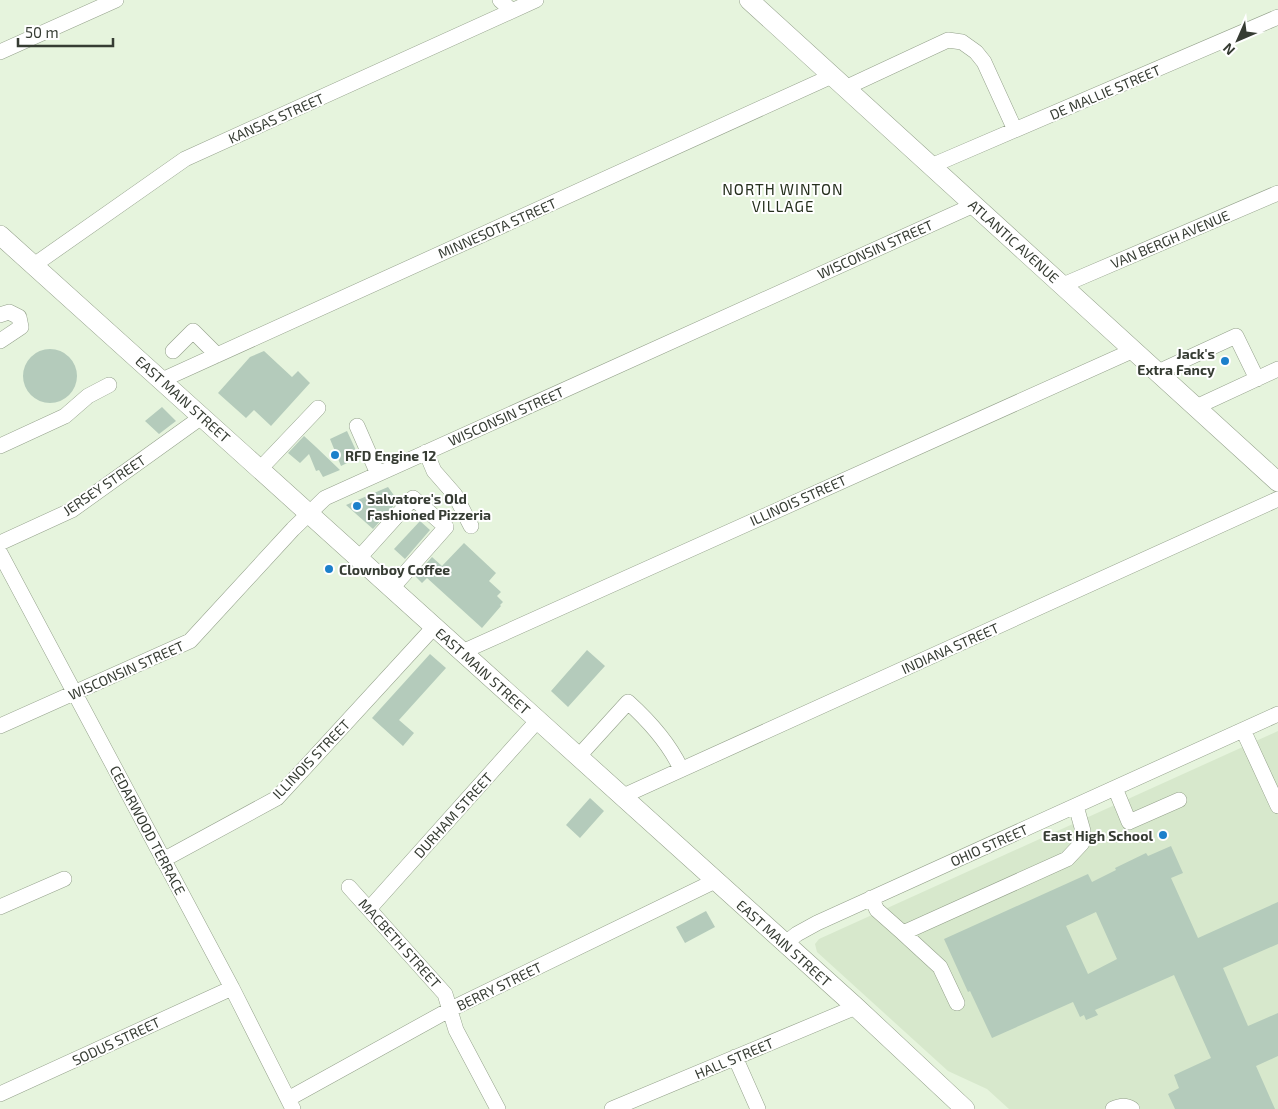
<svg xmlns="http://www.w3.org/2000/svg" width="1278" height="1109" viewBox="0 0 1278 1109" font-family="'Exo 2',sans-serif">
  <rect width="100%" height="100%" fill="#e6f4dd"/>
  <path fill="#d7e8cc" d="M1278 731V1109H1009L987 1089 948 1071 817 952 815 944 819 939Z"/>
  <path fill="#b4cbbb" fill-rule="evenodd" d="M23 376a27 27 0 1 1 54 0a27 27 0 1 1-54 0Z
    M264 351 292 377 298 371 310 383 271 426 254 410 246 418 218 393 250 357Z
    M162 407 176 421 159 434 145 421Z
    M347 431 359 457 341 466 330 439Z
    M304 436 316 447 340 470 323 477 319 470 316 471 309 454 300 463 288 453Z
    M388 487 398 501 373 529 346 505Z
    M420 521 430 530 405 559 394 549Z
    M464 543 496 573 489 581 501 592 497 596 503 602 500 605 501 606 482 628 427 578 422 583 415 576 432 557 442 566Z
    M587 650 605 666 568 707 551 691Z
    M430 654 446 668 399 720 414 733 403 746 372 718Z
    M590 798 604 811 580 838 566 825Z
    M1171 846 1183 873 1171 878 1198 938 1278 902V944L1223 968 1248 1026 1278 1013V1056L1256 1066 1275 1109H1175L1168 1094 1179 1088 1174 1075 1211 1058 1174 975 1095 1010 1098 1015 1086 1020 1084 1015 1080 1017 1073 1002 992 1038 970 991 968 992 944 939 1088 874 1092 882 1116 870 1115 868 1146 853 1148 856ZM1096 912 1117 959 1088 974 1066 926Z
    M706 911 715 927 685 943 676 927Z"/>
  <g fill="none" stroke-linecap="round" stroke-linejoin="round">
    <g stroke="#94a18b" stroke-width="16">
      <path id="minor" d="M500 0 512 11
        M0 52 116 0
        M845 88 948 40 962 42 976 52 984 62 1015 130
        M931 166 1278 17
        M34 265 185 159 536 0
        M1063 285 1278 193
        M0 315 9 312 19 317 21 327 0 341
        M173 351 193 331 217 355
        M1158 372 1236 336 1257 379
        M162 380 832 76
        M1196 407 1278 369
        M357 426 378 474
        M0 446 65 416 88 396 109 385
        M426 452 434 471 455 495 471 526
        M260 469 318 408
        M0 543 72 510 203 416
        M0 553 232 988 293 1109
        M359 558 413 498 446 527 392 588
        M462 652 1134 350
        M0 726 190 641 293 529 325 498 974 205
        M1243 730 1278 806
        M578 757 628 702C649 721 669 743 681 769
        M1115 788 1129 822 1179 800
        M621 797 1278 499
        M163 860 277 798 434 627
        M349 887 445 994 456 1030 498 1109
        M871 898 877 910 903 933 1067 859 1082 843 1083 831 1076 806
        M0 907 64 879
        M369 909 538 720
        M903 933 940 967 957 1003
        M784 944 797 934 817 923 1278 714
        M735 1057 758 1109
        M0 1094 232 988
        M288 1099 449 1010 715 881
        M612 1109 856 1007
        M1113 1109C1119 1106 1126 1105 1132 1109"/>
    </g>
    <g stroke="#94a18b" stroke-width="20">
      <path id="major" d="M749 0 1278 482
        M0 235 856 1007 965 1109"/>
    </g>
    <use href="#minor" stroke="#fff" stroke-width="15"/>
    <use href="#major" stroke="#fff" stroke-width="19"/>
  </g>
  <g fill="#1c80cb" stroke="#fff" stroke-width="2">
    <circle cx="1225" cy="361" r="5"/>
    <circle cx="335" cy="455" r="5"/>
    <circle cx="357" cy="506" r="5"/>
    <circle cx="329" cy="569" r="5"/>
    <circle cx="1163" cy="835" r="5"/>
  </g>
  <g text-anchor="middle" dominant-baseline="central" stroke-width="4" stroke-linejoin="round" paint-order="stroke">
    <g font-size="14" fill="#363c33" stroke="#fff">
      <text transform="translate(1105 92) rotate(-23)">DE MALLIE STREET</text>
      <text transform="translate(276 118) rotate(-24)">KANSAS STREET</text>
      <text transform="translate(497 228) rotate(-24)">MINNESOTA STREET</text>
      <text transform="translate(1170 239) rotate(-23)">VAN BERGH AVENUE</text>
      <text transform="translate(1014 241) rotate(42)">ATLANTIC AVENUE</text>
      <text transform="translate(875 249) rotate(-24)">WISCONSIN STREET</text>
      <text transform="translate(183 399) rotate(42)">EAST MAIN STREET</text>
      <text transform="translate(506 416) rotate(-24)">WISCONSIN STREET</text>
      <text transform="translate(104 485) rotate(-34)">JERSEY STREET</text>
      <text transform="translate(798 500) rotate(-24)">ILLINOIS STREET</text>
      <text transform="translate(950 648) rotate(-24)">INDIANA STREET</text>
      <text transform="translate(126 670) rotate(-24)">WISCONSIN STREET</text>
      <text transform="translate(483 671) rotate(42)">EAST MAIN STREET</text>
      <text transform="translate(311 759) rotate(-46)">ILLINOIS STREET</text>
      <text transform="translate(453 815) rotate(-48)">DURHAM STREET</text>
      <text transform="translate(148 830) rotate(62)">CEDARWOOD TERRACE</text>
      <text transform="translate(989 845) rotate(-24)">OHIO STREET</text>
      <text transform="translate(400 943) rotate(48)">MACBETH STREET</text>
      <text transform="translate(784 943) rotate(42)">EAST MAIN STREET</text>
      <text transform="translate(499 986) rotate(-26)">BERRY STREET</text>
      <text transform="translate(116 1041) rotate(-25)">SODUS STREET</text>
      <text transform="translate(734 1058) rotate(-23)">HALL STREET</text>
    </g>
    <g font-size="14" font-weight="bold" fill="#363c33" stroke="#fff" text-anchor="start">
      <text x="1215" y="353" text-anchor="end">Jack's<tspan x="1215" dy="16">Extra Fancy</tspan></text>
      <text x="345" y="455">RFD Engine 12</text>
      <text x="367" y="498">Salvatore's Old<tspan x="367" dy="16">Fashioned Pizzeria</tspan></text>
      <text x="339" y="569">Clownboy Coffee</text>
      <text x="1153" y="835" text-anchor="end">East High School</text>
    </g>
    <g font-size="15" letter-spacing="1" fill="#252f1d" stroke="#fff">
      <text x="783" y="189">NORTH WINTON<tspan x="783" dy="17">VILLAGE</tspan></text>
    </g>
  </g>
  <g transform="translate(1238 40) rotate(225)" stroke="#ffffff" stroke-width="4" paint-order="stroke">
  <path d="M0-4L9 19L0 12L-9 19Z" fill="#363c33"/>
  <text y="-8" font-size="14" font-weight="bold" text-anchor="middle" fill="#363c33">N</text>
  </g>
  <path d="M18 38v8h95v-8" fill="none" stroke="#363c33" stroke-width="2.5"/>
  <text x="25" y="38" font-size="15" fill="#363c33" stroke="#ffffff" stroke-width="4" paint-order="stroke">50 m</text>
</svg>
